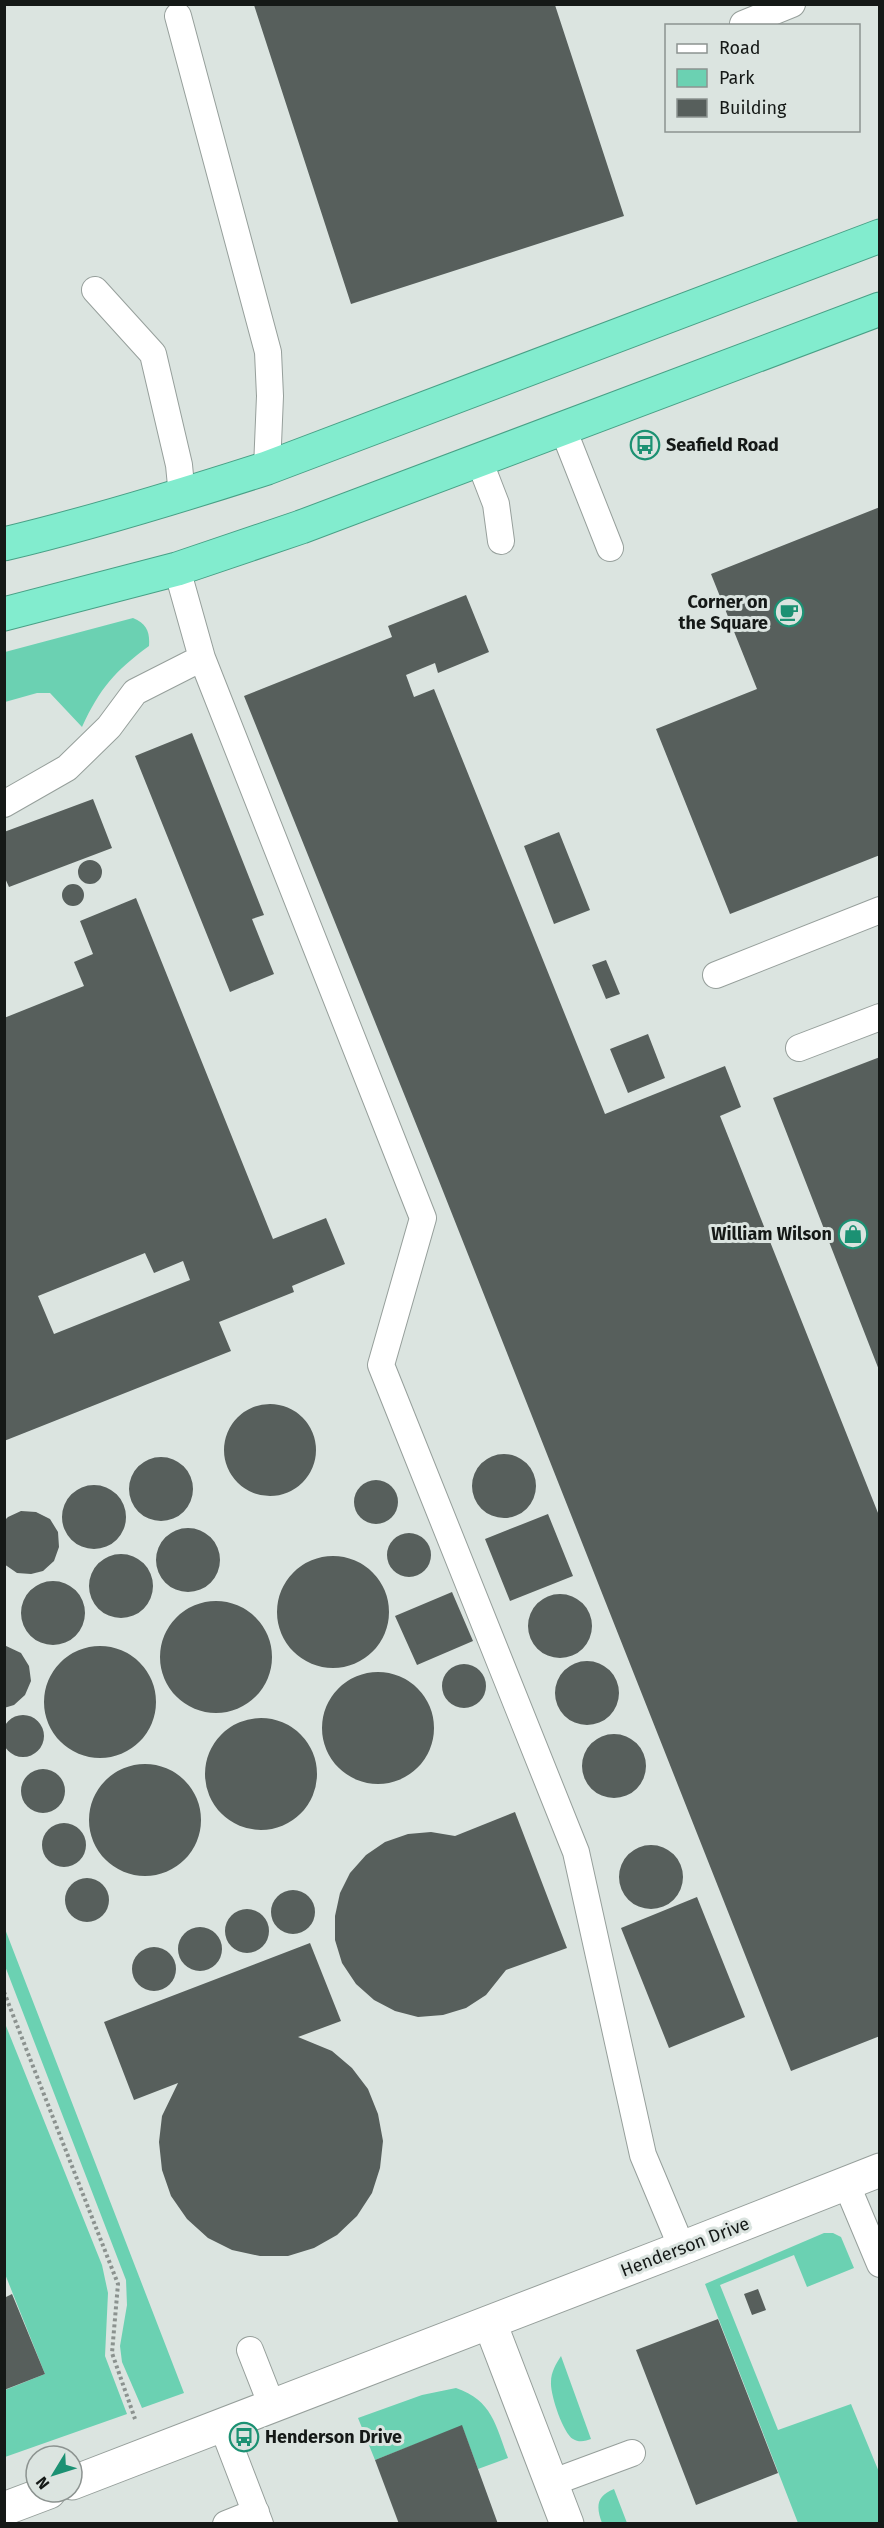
<svg xmlns="http://www.w3.org/2000/svg" width="884" height="2528" viewBox="0 0 884 2528" font-family="'Fira Sans',sans-serif">
  <rect width="100%" height="100%" fill="#dbe4e0"/>
  <path fill="#6bd1b2" d="M133 618C147 624 150 632 149 646 115 671 100 688 82 727L50 693H37L5 702V652Z
    M5 1929 184 2393 142 2408 122 2362 120 2346 127 2305 126 2280 5 1966Z
    M4 2021 102 2265 108 2293 105 2356 127 2414 5 2457V2390L45 2374 5 2274Z
    M824 2233H833L841 2237 854 2268 807 2287 794 2255 720 2285 778 2430 851 2404 879 2472V2523H798L705 2284Z
    M561 2356 591 2439C586 2441 579 2443 573 2439 563 2433 550 2394 551 2382 551 2372 556 2364 561 2356Z
    M456 2388C492 2400 496 2426 508 2458L478 2469 462 2426 375 2460 358 2418 422 2395Z
    M614 2489 627 2523H602C596 2507 596 2496 614 2489Z"/>
  <path fill="#575f5c" fill-rule="evenodd" d="M254 5H555L624 216 351 304Z
    M880 507V855L730 914 656 729 757 689 711 574Z
    M466 595 489 652 438 673 435 663 406 675 414 697 434 689 605 1114 725 1066 741 1107 720 1116 880 1518V2036L791 2071 439 1181 244 696 392 637 388 626Z
    M192 733 264 915 252 919 274 974 230 992 135 756Z
    M93 799 112 848 9 887 4 876V832Z
    M559 832 590 910 554 924 524 846Z
    M78 872a12 12 0 1 1 24 0a12 12 0 1 1-24 0Z
    M62 895a11 11 0 1 1 22 0a11 11 0 1 1-22 0Z
    M136 898 273 1239 326 1218 345 1264 292 1286 294 1292 219 1322 231 1351 4 1441V1018L84 986 74 962 93 954 80 921ZM145 1253 154 1273 183 1261 190 1280 54 1334 38 1296Z
    M606 960 620 994 606 999 592 965Z
    M648 1034 665 1078 628 1093 610 1049Z
    M880 1057V1370H879L773 1098Z
    M224 1450a46 46 0 1 1 92 0a46 46 0 1 1-92 0Z
    M472 1486a32 32 0 1 1 64 0a32 32 0 1 1-64 0Z
    M129 1489a32 32 0 1 1 64 0a32 32 0 1 1-64 0Z
    M354 1502a22 22 0 1 1 44 0a22 22 0 1 1-44 0Z
    M62 1517a32 32 0 1 1 64 0a32 32 0 1 1-64 0Z
    M21 1511 36 1512 50 1519 58 1532 59 1547 54 1561 43 1571 31 1574 17 1573 4 1564V1521L8 1517Z
    M548 1514 573 1576 510 1601 485 1539Z
    M156 1560a32 32 0 1 1 64 0a32 32 0 1 1-64 0Z
    M387 1555a22 22 0 1 1 44 0a22 22 0 1 1-44 0Z
    M89 1586a32 32 0 1 1 64 0a32 32 0 1 1-64 0Z
    M277 1612a56 56 0 1 1 112 0a56 56 0 1 1-112 0Z
    M21 1613a32 32 0 1 1 64 0a32 32 0 1 1-64 0Z
    M452 1592 473 1641 417 1665 395 1616Z
    M528 1626a32 32 0 1 1 64 0a32 32 0 1 1-64 0Z
    M160 1657a56 56 0 1 1 112 0a56 56 0 1 1-112 0Z
    M4 1645 21 1653 29 1666 31 1681 25 1695 14 1705 4 1708Z
    M44 1702a56 56 0 1 1 112 0a56 56 0 1 1-112 0Z
    M555 1693a32 32 0 1 1 64 0a32 32 0 1 1-64 0Z
    M442 1686a22 22 0 1 1 44 0a22 22 0 1 1-44 0Z
    M322 1728a56 56 0 1 1 112 0a56 56 0 1 1-112 0Z
    M2 1736a21 21 0 1 1 42 0a21 21 0 1 1-42 0Z
    M205 1774a56 56 0 1 1 112 0a56 56 0 1 1-112 0Z
    M582 1766a32 32 0 1 1 64 0a32 32 0 1 1-64 0Z
    M89 1820a56 56 0 1 1 112 0a56 56 0 1 1-112 0Z
    M21 1791a22 22 0 1 1 44 0a22 22 0 1 1-44 0Z
    M515 1812 567 1948 506 1970 486 1995 466 2008 443 2015 418 2017 395 2011 374 2000 356 1984 342 1963 335 1940V1916L340 1893 350 1873 366 1855 385 1842 408 1834 431 1832 455 1836Z
    M42 1845a22 22 0 1 1 44 0a22 22 0 1 1-44 0Z
    M619 1877a32 32 0 1 1 64 0a32 32 0 1 1-64 0Z
    M65 1900a22 22 0 1 1 44 0a22 22 0 1 1-44 0Z
    M271 1912a22 22 0 1 1 44 0a22 22 0 1 1-44 0Z
    M697 1897 745 2017 669 2048 621 1928Z
    M225 1931a22 22 0 1 1 44 0a22 22 0 1 1-44 0Z
    M178 1949a22 22 0 1 1 44 0a22 22 0 1 1-44 0Z
    M310 1943 341 2021 298 2037 332 2051 352 2068 368 2089 378 2114 383 2141 380 2168 372 2193 357 2216 337 2235 314 2248 288 2256H260L232 2250 208 2238 187 2219 171 2196 162 2170 159 2142 162 2116 178 2083 134 2100 104 2022Z
    M132 1969a22 22 0 1 1 44 0a22 22 0 1 1-44 0Z
    M758 2289 766 2310 752 2315 744 2294Z
    M12 2294 45 2374 4 2390V2298Z
    M718 2319 778 2473 696 2505 636 2350Z
    M462 2425 498 2524H399L375 2460Z"/>
  <g fill="none" stroke-linecap="round" stroke-linejoin="round">
    <g stroke="#969f9b" stroke-width="28">
      <path id="service" d="M178 16 268 352 270 396 267 468
        M743 24 792 4
        M95 290 153 354 179 465 182 496
        M563 429 610 548
        M479 460 496 504 501 541
        M177 569 202 658 423 1218 381 1365 576 1852 643 2155 682 2248
        M4 804 67 768 109 727 135 692 202 658
        M716 975 880 910
        M799 1048 880 1017
        M846 2183 880 2264
        M250 2350 272 2406
        M222 2425 260 2524
        M551 2483 632 2453
        M226 2524 256 2512"/>
    </g>
    <g stroke="#969f9b" stroke-width="35">
      <path id="minor" d="M490 2323 567 2524
        M72 2483 682 2248 880 2170
        M4 2509 49 2492"/>
    </g>
    <g stroke="#48a086" stroke-width="35">
      <path id="trunk" d="M4 544C93 523 180 496 267 468L880 236
        M4 614 177 569 301 527 880 309"/>
    </g>
    <path stroke="#8b928f" stroke-width="4" stroke-dasharray="3 3" stroke-linecap="butt" d="M4 1992 118 2284 112 2353 135 2419"/>
    <use href="#service" stroke="#fff" stroke-width="26"/>
    <use href="#minor" stroke="#fff" stroke-width="33"/>
    <use href="#trunk" stroke="#82ecce" stroke-width="33"/>
  </g>
  <defs>
    <g id="bus-ring" transform="scale(1.5)"><circle r="9.5" fill="#dbe4e0" stroke="#1c9173" stroke-width="1.5"/><path d="M-5-6H5V4H4V6H2V4H-2V6H-4V4H-5ZM-3.5-4V0h7V-4ZM-3.5 1.2v1.5H-2V1.2ZM2 1.2v1.5H3.5V1.2Z" fill="#1c9173"/></g>
    <g id="cafe-ring" transform="scale(1.5)"><circle r="9.5" fill="#dbe4e0" stroke="#1c9173" stroke-width="1.5"/><path d="M-5.5-4.5H6V0H3Q3 3.5 0 3.5H-2.5Q-5.5 3.5-5.5 0ZM3-3.2v2h1.7v-2ZM-6 4.5H4V6H-6Z" fill="#1c9173"/></g>
    <g id="shop-ring" transform="scale(1.5)"><circle r="9.5" fill="#dbe4e0" stroke="#1c9173" stroke-width="1.5"/><path d="M-5-2.5h2.3a2.7 3.5 0 0 1 5.4 0H5L5.5 6h-11ZM-1.5-2.5h3a1.5 2.3 0 0 0-3 0Z" fill="#1c9173"/></g>
  </defs>
  <g fill-rule="evenodd">
    <use href="#bus-ring" x="645" y="445"/>
    <use href="#cafe-ring" x="789" y="612"/>
    <use href="#shop-ring" x="853" y="1234"/>
    <use href="#bus-ring" x="244" y="2437"/>
  </g>
  <g text-anchor="middle" dominant-baseline="central" stroke-width="6" stroke-linejoin="round" paint-order="stroke">
    <g font-size="18" font-weight="bold" fill="#151917" stroke="#dbe4e0" text-anchor="start">
      <text x="666" y="445">Seafield Road</text>
      <text x="768" y="602" text-anchor="end">Corner on<tspan x="768" dy="21">the Square</tspan></text>
      <text x="832" y="1234" text-anchor="end">William Wilson</text>
      <text x="265" y="2437">Henderson Drive</text>
    </g>
    <g font-size="18" fill="#151917" stroke="#dbe4e0">
      <text transform="translate(685 2247) rotate(-21)">Henderson Drive</text>
    </g>
  </g>
  <rect width="884" height="2528" fill="none" stroke="#151917" stroke-width="12"/>
  <rect x="665" y="24" width="195" height="108" fill="#dbe4e0" stroke="#8c9390" stroke-width="1.5"/>
  <rect x="677" y="44" width="30" height="9" fill="#ffffff" stroke="#8c9390" stroke-width="1.5"/>
  <text x="719" y="54" font-size="18" fill="#151917">Road</text>
  <rect x="677" y="69" width="30" height="18" fill="#6bd1b2" stroke="#8c9390" stroke-width="1.5"/>
  <text x="719" y="84" font-size="18" fill="#151917">Park</text>
  <rect x="677" y="99" width="30" height="18" fill="#575f5c" stroke="#8c9390" stroke-width="1.5"/>
  <text x="719" y="114" font-size="18" fill="#151917">Building</text>
  <g transform="translate(54 2474) rotate(232)"><circle r="28" fill="#dbe4e0" stroke="#8c9390" stroke-width="1.5"/>
  <path d="M0-4.5L10 22L0 15L-10 22Z" fill="#1c9173"/>
  <text y="-9" font-size="16" font-weight="bold" text-anchor="middle" fill="#151917">N</text>
  </g>
</svg>
